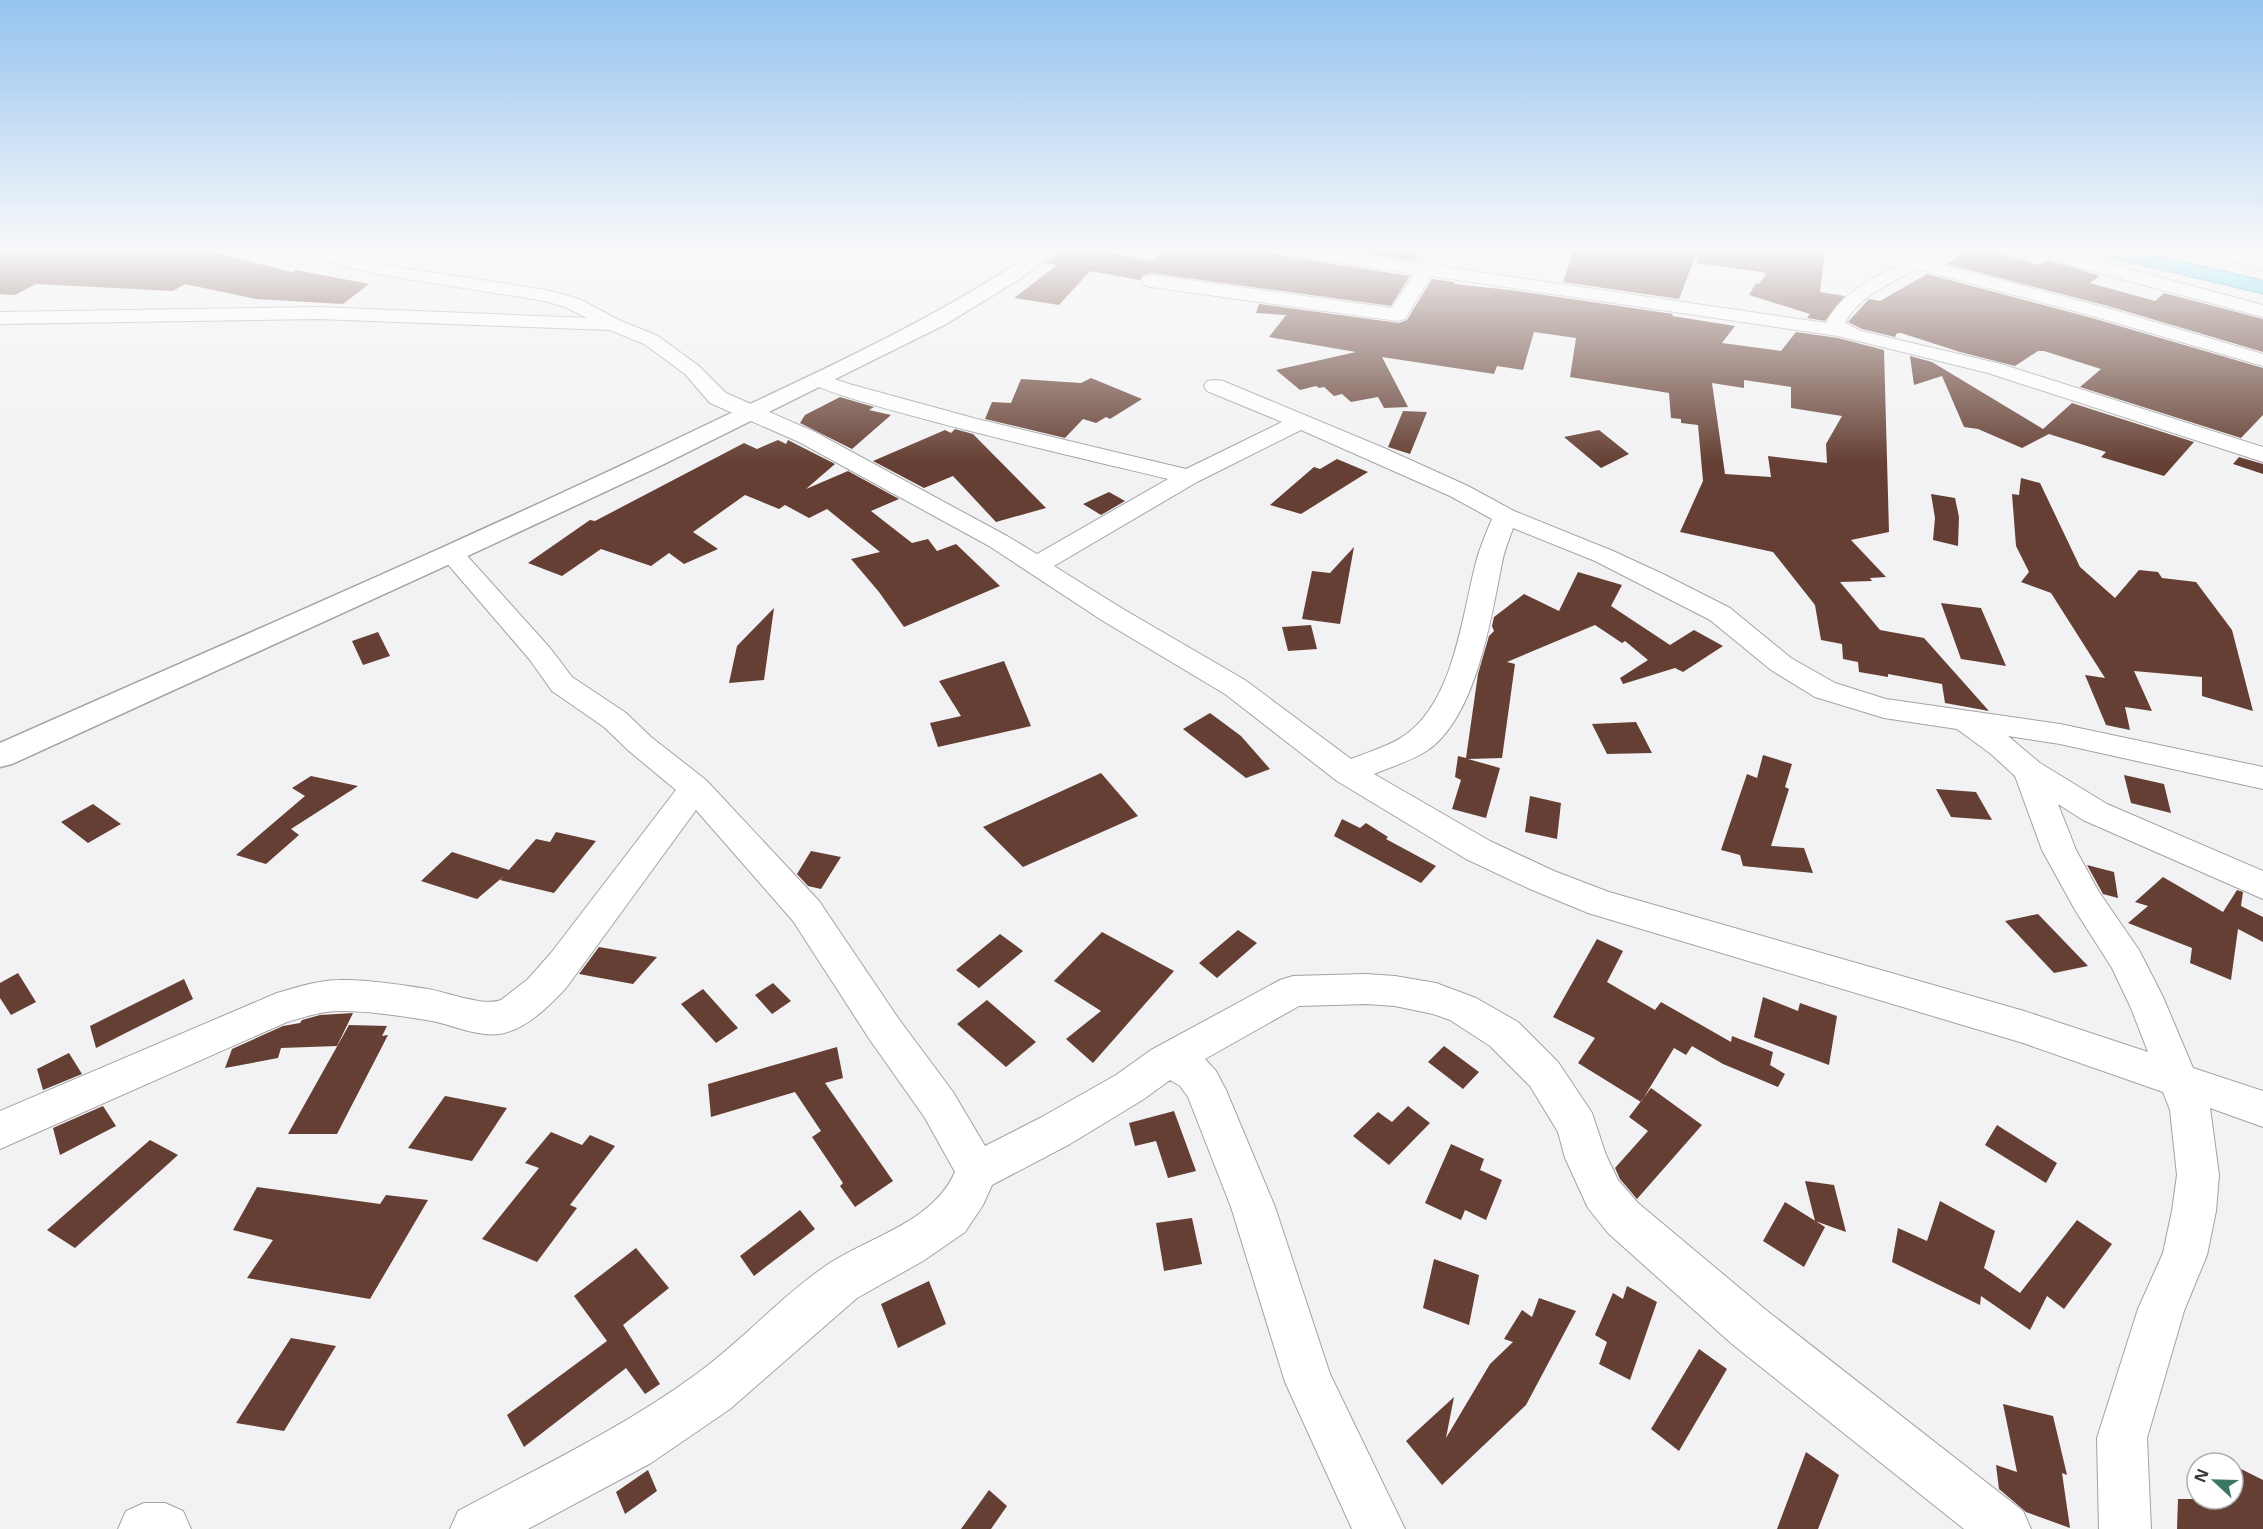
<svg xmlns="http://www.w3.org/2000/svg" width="2263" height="1529" viewBox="0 0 2263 1529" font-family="'Noto Sans',sans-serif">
  <rect width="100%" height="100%" fill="#f2f2f4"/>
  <path fill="#653f33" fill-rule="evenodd" d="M0 249H200L292 272 296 270 369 284 343 304 256 299 185 284 173 291 36 284 15 295 0 294Z
    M1061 249H1109L1107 252 1152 261 1167 249H1259L1283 256 1410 276 1391 306 1151 273 1143 275 1140 280 1090 271 1059 305 1014 298 1057 265 1045 263Z
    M1338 249H1421L1415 261Z
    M1574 249H1698L1679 299 1563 282Z
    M1698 249H1801L1825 253 1820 292 1845 296 1825 321 1807 318 1810 314 1749 295 1756 283 1759 284 1767 273 1697 263Z
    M1970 249H1983L2040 265 2046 260 2068 266 2100 276 2090 283 2155 301 2164 293 2263 319V352L2108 306 1947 264Z
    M1927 274 2092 318 2263 368V415L2241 438 2080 387 2101 369 2044 351H2038L2015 366 1960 352 1901 333H1897L1895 337 1862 329 1848 322 1869 299 1880 301Z
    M1432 279 1454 282V284L1510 290 1673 314 1672 316 1735 326 1722 343 1781 351 1796 332 1838 338 1884 350 1889 532 1851 540 1886 577 1870 578 1872 581 1840 582 1880 630 1924 638 1989 711 1945 703 1942 684 1888 674V677L1859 672 1858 662 1843 659 1842 644 1821 640 1815 605 1773 552 1680 532 1703 481 1698 425 1681 423V419L1671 418 1669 393 1570 377 1576 338 1534 332 1523 370 1497 366 1494 374 1382 357 1408 407 1384 408 1378 397 1351 402 1342 394 1334 396 1324 387 1319 388 1316 386 1300 390 1276 370 1356 352 1269 337 1286 315 1256 313 1259 304 1399 323 1407 320ZM1744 380 1791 387V408L1842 416 1826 444 1827 463 1768 456 1771 477 1725 474 1712 383 1744 388Z
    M1910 356 1932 362 2043 429 2072 403 2194 442 2164 476 2101 457 2106 452 2049 434 2022 448 1978 429 1964 427 1942 376 1914 385Z
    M1091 378 1142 399 1110 419 1106 417 1096 423 1083 419 1065 438 985 419 992 402 1011 403 1021 379 1081 383Z
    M840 397 874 407 869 410 891 415 852 449 800 423 805 415Z
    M1403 411 1427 412 1410 454 1388 447Z
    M955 429 973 434 1046 508 996 522 953 476 924 488 873 461 945 430 951 433Z
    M1599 430 1629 454 1601 468 1564 437Z
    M778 440 786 444 788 440 835 464 806 489 848 471 899 499 871 511 912 543 928 539 937 551 956 544 1000 586 904 627 879 592 851 559 880 552 827 509 809 518 785 505 779 509 745 495 693 532 718 549 684 564 669 553 651 566 601 549 562 576 528 563 590 520 595 521 744 443 757 449Z
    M2239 457 2263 464V474L2233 464Z
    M1337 459 1368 472 1301 514 1270 505 1314 467 1320 469Z
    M2021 478 2040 483 2080 567 2115 598 2139 570 2158 572 2162 578 2196 582 2232 630 2253 711 2202 696V677L2134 671 2152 711 2125 707 2130 730 2106 725 2085 675 2105 678 2051 593 2021 582 2029 572 2016 546 2012 494 2019 495Z
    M1109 492 1125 501 1101 515 1083 504Z
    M1931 494 1955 498 1959 517 1958 546 1933 540 1935 518Z
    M1354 547 1340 624 1302 619 1312 571 1330 573Z
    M1578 572 1622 585 1611 606 1670 645 1694 630 1723 646 1683 672 1675 668 1623 684 1620 678 1648 660 1625 641 1622 643 1595 625 1507 662 1515 664 1502 758 1468 759 1500 768 1486 818 1452 809 1461 780 1455 777 1458 756 1466 758 1478 674 1489 636 1494 631 1492 626 1494 617 1524 594 1559 611Z
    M1941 603 1981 608 2006 666 1961 659Z
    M774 608 764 680 729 683 737 646Z
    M1311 625 1317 649 1288 651 1282 627Z
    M378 632 390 656 363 665 352 641Z
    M1004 661 1031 726 938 747 930 723 961 716 939 681Z
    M1210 713 1241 736 1270 769 1246 778 1183 729Z
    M1636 722 1652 753 1607 754 1592 724Z
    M1763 755 1792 764 1785 787 1789 789 1771 846 1804 848 1813 873 1743 866 1740 855 1721 850 1747 774 1757 778Z
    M1101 773 1138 816 1023 867 983 827Z
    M2124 775 2164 784 2171 813 2131 803Z
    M311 776 358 786 291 829 299 835 266 864 236 855 305 796 292 788Z
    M1936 789 1976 792 1992 820 1951 817Z
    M1530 796 1561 803 1557 839 1525 832Z
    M93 804 121 824 88 843 61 822Z
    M1342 819 1360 828 1366 823 1388 837 1386 839 1436 866 1421 883 1334 836Z
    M556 832 596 841 554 893 500 880 504 876 477 899 421 881 452 852 509 870 536 839 550 842Z
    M811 851 841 857 821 889 808 886 797 874Z
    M2087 865 2114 872 2118 898 2103 894Z
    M2163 877 2223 912 2237 890 2243 892 2241 906 2263 917V942L2238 929 2231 980 2190 963 2192 948 2128 923 2148 906 2135 902Z
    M2038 914 2088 966 2054 973 2005 921Z
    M1238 930 1257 943 1217 978 1199 963Z
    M1102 932 1174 971 1093 1063 1066 1039 1101 1011 1054 981Z
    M1000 934 1023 951 979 988 956 970Z
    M1597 939 1623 951 1607 982 1655 1010 1661 1002 1731 1042 1732 1036 1773 1052 1770 1065 1785 1074 1778 1087 1723 1064 1692 1046 1686 1055 1674 1048 1641 1102 1578 1063 1595 1038 1553 1017Z
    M599 947 657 957 633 984 579 974Z
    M18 973 36 1002 11 1015 0 998V983Z
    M184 979 193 999 96 1048 90 1026Z
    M773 983 791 1001 772 1014 755 995Z
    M703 989 738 1028 716 1043 681 1004Z
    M1763 997 1798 1011 1800 1003 1837 1016 1829 1065 1754 1037Z
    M987 1000 1036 1042 1006 1067 957 1024Z
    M353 1013 337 1046 281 1048 278 1058 225 1068 232 1049 283 1026 300 1023 302 1020 320 1015Z
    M349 1025 387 1026 382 1036 388 1035 337 1134H288Z
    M1444 1046 1479 1072 1463 1089 1428 1062Z
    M837 1047 843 1078 825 1083 893 1181 855 1207 840 1186 843 1183 812 1137 821 1131 795 1092 711 1117 708 1084Z
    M69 1053 82 1074 43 1090 37 1069Z
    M1651 1088 1702 1125 1637 1199 1620 1179 1615 1168 1648 1131 1629 1117Z
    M445 1096 507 1108 472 1161 408 1148Z
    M103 1106 116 1126 60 1155 53 1128Z
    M1408 1106 1430 1123 1389 1165 1353 1136 1378 1112 1392 1122Z
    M1174 1111 1196 1171 1168 1178 1156 1141 1135 1146 1129 1123Z
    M1997 1125 2057 1163 2046 1183 1985 1145Z
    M551 1132 582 1145 590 1135 615 1146 570 1205 577 1208 537 1262 482 1239 539 1168 525 1163Z
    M150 1140 178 1155 75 1248 47 1230Z
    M1451 1144 1484 1159 1480 1170 1502 1180 1486 1220 1465 1210 1461 1220 1425 1203Z
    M1805 1181 1834 1185 1846 1232 1815 1221Z
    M257 1187 380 1204 386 1195 428 1200 370 1299 247 1278 273 1240 233 1230Z
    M1940 1201 1995 1231 1984 1268 2020 1293 2077 1220 2112 1244 2064 1309 2047 1296 2030 1330 1981 1296 1980 1305 1892 1262 1898 1228 1927 1241Z
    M1785 1202 1825 1227 1804 1267 1763 1241Z
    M800 1210 815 1229 754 1276 740 1256Z
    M1192 1218 1202 1264 1164 1271 1156 1223Z
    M636 1248 669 1288 623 1325 660 1384 645 1394 626 1368 524 1447 507 1415 607 1341 574 1296Z
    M1434 1259 1479 1275 1469 1325 1423 1308Z
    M929 1281 946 1324 898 1348 881 1304Z
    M1627 1286 1657 1302 1630 1380 1599 1364 1607 1342 1595 1335 1613 1293 1623 1299Z
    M1539 1298 1576 1311 1526 1405 1442 1485 1406 1441 1454 1397 1446 1438 1490 1364 1513 1342 1504 1339 1522 1310 1532 1317Z
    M291 1338 336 1346 284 1431 236 1423Z
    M1699 1349 1727 1369 1679 1451 1651 1429Z
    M2003 1404 2053 1416 2067 1475 2062 1473 2070 1528 2026 1512 1999 1489 1996 1465 2017 1472Z
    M1806 1452 1839 1475 1818 1529H1777Z
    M2233 1465 2263 1480V1529H2177L2178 1499H2233Z
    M648 1470 657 1491 625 1514 616 1492Z
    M989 1490 1007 1506 991 1529H961Z"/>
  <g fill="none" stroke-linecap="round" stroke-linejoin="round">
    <g stroke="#a3a3a5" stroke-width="2">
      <path id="street" d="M287 249H319L383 265 547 290 579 299 621 321 658 336 699 366 726 393 815 432 1007 536 1037 554 1168 479C1124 468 821 399 807 380L811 376 818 374 825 376 849 384 977 419 1186 469 1282 422 1207 391 1204 386 1207 381 1215 380 1223 381 1384 448 1468 486 1514 511 1613 551 1665 575 1730 608 1791 658 1835 683 1886 699 2060 724 2263 767V789L2060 744 2008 736 2040 763 2107 804 2263 871V899L2083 820 2058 804 2076 850 2099 892 2139 950 2163 997 2193 1068 2263 1091V1127L2210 1108 2219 1175 2216 1211 2207 1255 2184 1311 2147 1438 2151 1529H2099L2097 1438 2138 1309 2163 1253 2172 1211 2177 1175 2170 1110 2163 1092 2023 1043 1588 913 1530 889 1466 859 1337 781 1225 694 1103 621 989 546 799 442 710 403 685 374 644 344 610 330 318 319 0 324V312L318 307 587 318 565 307 545 301 383 275 290 253ZM1301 430 1450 496 1492 519C1486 533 1480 547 1476 562 1462 616 1454 701 1405 735 1390 746 1368 752 1351 759L1245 680 1123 609 1054 566 1197 482ZM1513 528 1595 561 1710 620 1771 670 1815 697 1884 718 1957 729 1991 754 2015 776 2042 850 2075 910 2112 968 2131 1008 2148 1052 2024 1011 1609 892 1554 871 1490 841 1374 774C1391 767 1410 761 1425 752 1476 720 1491 618 1502 563 1504 551 1509 540 1513 528Z
        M1274 249H1321L1420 264 1429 249H1447L1437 266 1826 323C1842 291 1876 277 1906 261V249H1924V260L2107 308 2263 354V366L2093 316 1917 269C1892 283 1858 296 1845 323L1861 331 2001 364 2263 447V462L1988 373 1838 336 1431 276 1405 319 1398 321 1151 287 1144 285 1142 281 1144 277 1151 275 1392 308 1414 274 1283 254Z
        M2063 249H2083L2077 255 2263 305V317L2073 266C2066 263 2061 262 2058 255Z
        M2197 249H2227L2263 259V269L2200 253Z
        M452 546 461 549 550 648 572 677 626 713 651 737 706 780 819 901 898 1018 953 1092 985 1146 1040 1118 1116 1075 1151 1050 1280 980 1293 976 1366 974 1395 976 1436 983 1476 998 1518 1022 1558 1062 1592 1113 1606 1155 1618 1180 1638 1203 1766 1310 2023 1511 2031 1529H1964L1732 1344 1608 1233 1588 1208 1565 1158 1558 1132 1530 1086 1490 1046 1450 1020 1433 1014 1395 1006 1366 1004 1299 1006 1205 1059 1216 1071 1226 1090 1275 1207 1330 1374 1405 1529H1352L1285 1382 1231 1207 1188 1097 1180 1086 1170 1080 1144 1099 1070 1144 992 1185 983 1205 965 1232 923 1261 857 1298 730 1409 651 1463 528 1529H450L458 1511C538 1468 621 1429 695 1375 741 1342 778 1299 824 1267 867 1237 932 1224 955 1172L925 1118 870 1040 793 921 696 810 566 988C549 1006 526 1030 499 1034 478 1037 452 1025 432 1021 409 1017 363 1010 340 1011 322 1011 304 1017 287 1022L0 1149V1111L277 993C298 987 319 980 340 980 366 979 403 985 428 989 446 992 484 1007 501 1000L528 979 551 953 676 790 629 751 604 727 552 691 530 660 439 554 443 549Z
        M144 1503H165L183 1511 191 1529H118L126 1511Z"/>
    </g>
    <g stroke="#a3a3a5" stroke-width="3">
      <path id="secondary" d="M1038 249H1059L1021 278 946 324 658 467 474 553 12 764 0 767V743C236 638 474 537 706 425 819 371 934 321 1038 249Z"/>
    </g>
    <g stroke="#439fad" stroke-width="3">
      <path id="highway" d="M2092 249H2126L2263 281V293L2095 253Z"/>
    </g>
    <use href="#street" fill="#fff" fill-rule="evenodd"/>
    <use href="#secondary" fill="#fff" fill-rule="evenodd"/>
    <use href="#highway" fill="#49d6eb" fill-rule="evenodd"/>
  </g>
  <linearGradient id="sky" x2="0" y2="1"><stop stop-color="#94c3ef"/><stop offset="0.54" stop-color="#f9f9fa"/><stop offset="1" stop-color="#f9f9fa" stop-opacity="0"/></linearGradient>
  <rect width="2263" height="463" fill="url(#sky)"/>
  <g transform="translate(2215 1481) rotate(292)"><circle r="28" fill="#ffffff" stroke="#b0b0b0" stroke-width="1.5"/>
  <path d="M0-4.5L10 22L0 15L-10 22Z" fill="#3b7762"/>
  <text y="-9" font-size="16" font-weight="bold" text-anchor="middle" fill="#39393a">N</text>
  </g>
</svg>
